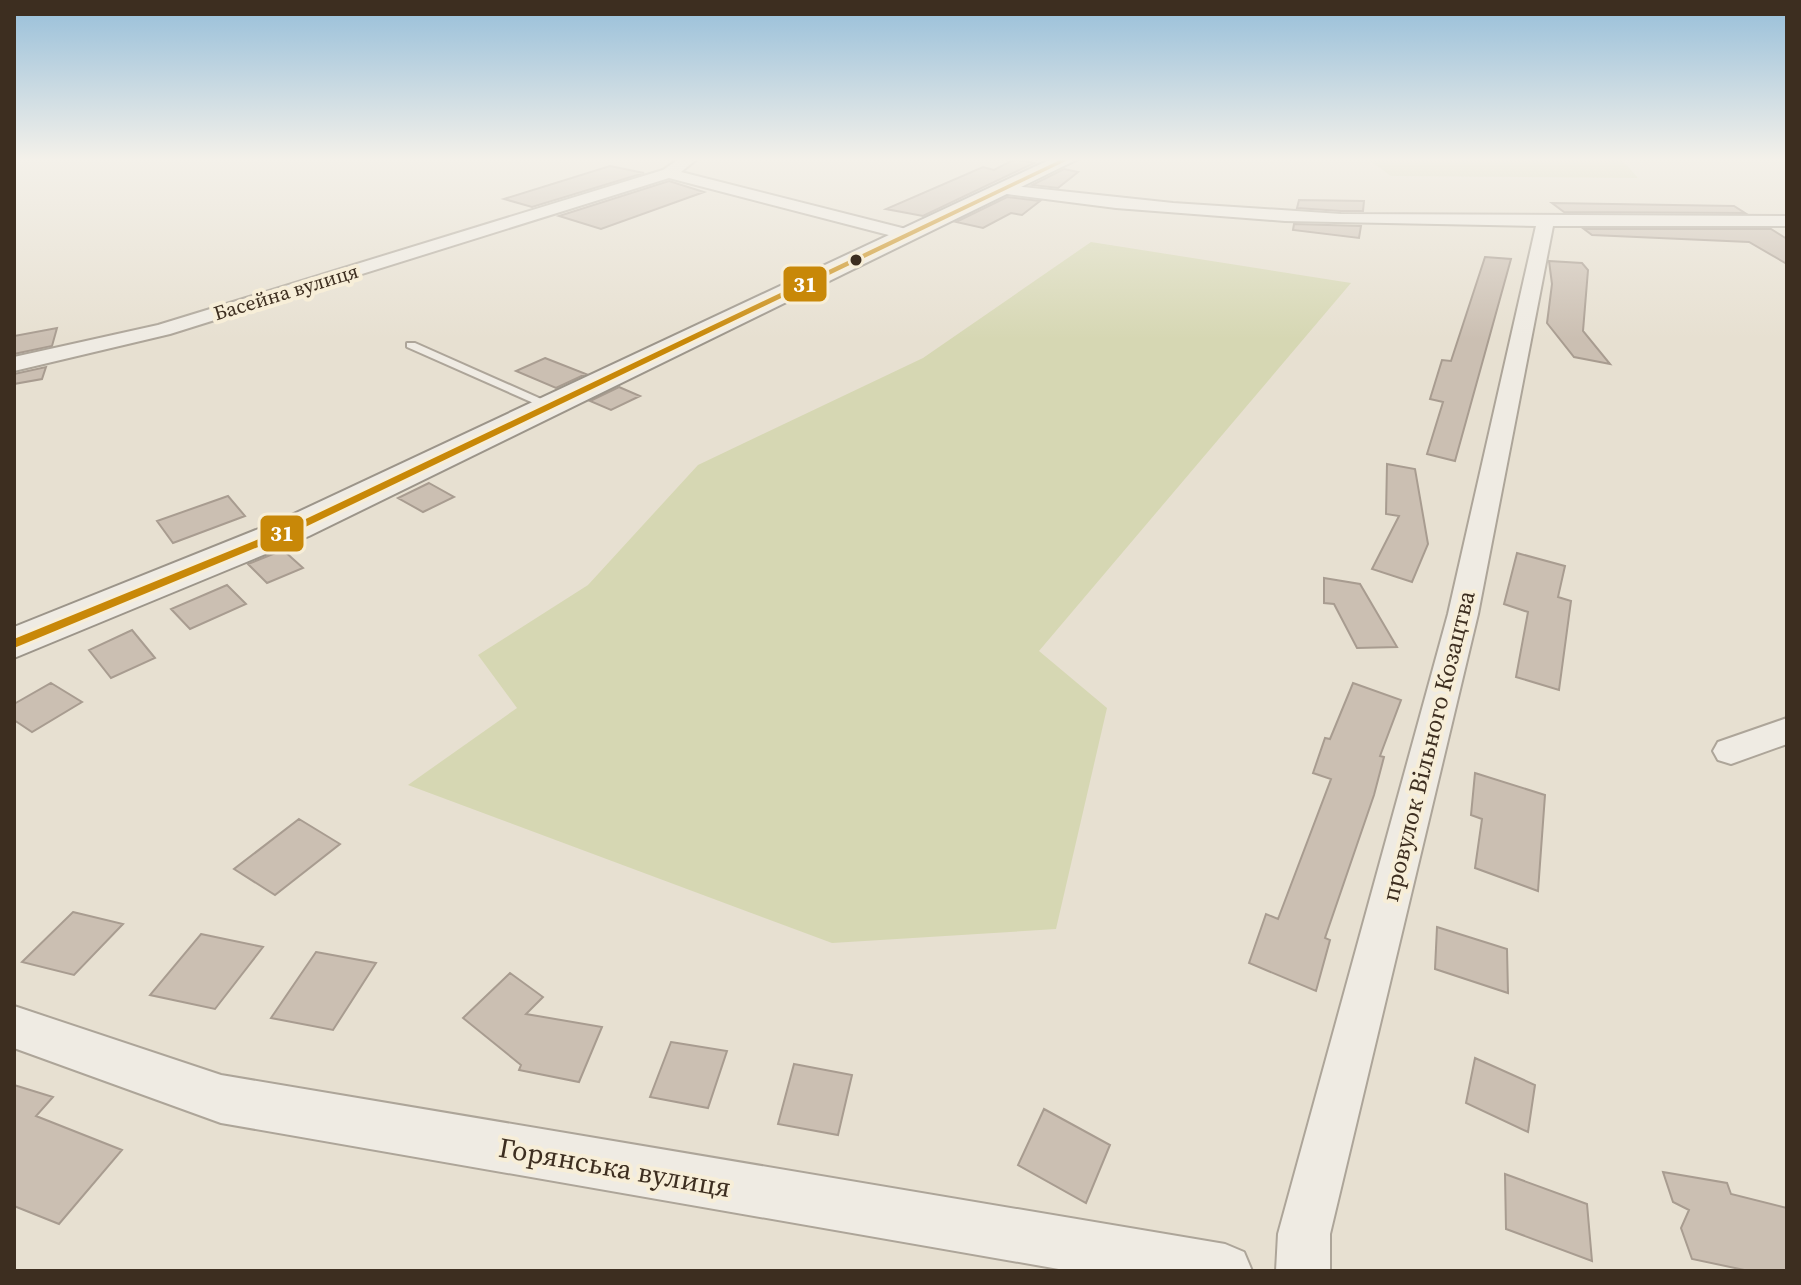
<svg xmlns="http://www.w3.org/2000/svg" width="1801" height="1285" viewBox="0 0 1801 1285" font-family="'Source Serif 4',serif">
  <rect width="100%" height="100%" fill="#e7e0d1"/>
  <path fill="#d6d7b3" d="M1367 159H1621L1638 178 1391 176Z
    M1091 242 1351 283 1039 651 1107 708 1056 929 832 943 408 785 517 708 478 655 588 585 698 465 923 358Z"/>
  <path fill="#cbbfb2" stroke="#a89c90" stroke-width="2" d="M1015 159 1034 163 923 216 886 209 983 167 994 170Z
    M610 166 644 173 532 207 504 199Z
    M1064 169 1078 172 1058 188 1032 185Z
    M669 181 704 192 601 229 559 216Z
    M1007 197 1040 201 1022 215 1011 213 983 228 956 222Z
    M1299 200 1364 201 1363 211H1341L1297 208Z
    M1552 203 1734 206 1745 213 1564 212Z
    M1294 224 1361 226 1359 238 1293 230Z
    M1584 229H1771L1787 239V264L1749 242 1592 235Z
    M1485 257 1511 259 1455 461 1427 454 1443 402 1430 399 1442 360 1451 361Z
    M1549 261 1582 263 1588 270 1583 331 1610 364 1574 357 1547 323 1552 284Z
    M57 328 52 346 14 354V336Z
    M545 358 586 374 556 388 516 371Z
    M46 367 42 379 14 384V374Z
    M619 387 640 396 611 410 590 401Z
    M1387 464 1415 469 1428 544 1412 582 1372 569 1399 516 1386 514Z
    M429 483 454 497 423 512 398 498Z
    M228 496 245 516 173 543 157 521Z
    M283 550 303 568 267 583 248 564Z
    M1517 553 1565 566 1558 597 1571 601 1559 690 1516 677 1528 612 1504 604Z
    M1324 578 1360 584 1397 647 1357 648 1334 604 1324 603Z
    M227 585 246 604 190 629 171 609Z
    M132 630 155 658 111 678 89 650Z
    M51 683 82 702 32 732 14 720V704Z
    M1353 683 1401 700 1380 756 1384 757 1374 795 1325 938 1330 940 1316 991 1249 963 1266 914 1278 919 1331 779 1313 773 1325 738 1330 739Z
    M1475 773 1545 795 1538 891 1475 868 1482 819 1471 815Z
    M299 819 340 844 275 895 234 869Z
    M73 912 123 924 74 975 22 962Z
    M1437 927 1507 949 1508 993 1435 969Z
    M201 934 263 947 215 1009 150 995Z
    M316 952 376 963 333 1030 271 1018Z
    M510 973 543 997 526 1014 602 1027 579 1082 519 1070 521 1065 463 1018Z
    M671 1042 727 1051 708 1108 650 1097Z
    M1475 1058 1535 1085 1528 1132 1466 1103Z
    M794 1064 852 1075 838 1135 778 1124Z
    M14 1085 53 1097 36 1116 122 1150 59 1224 14 1206Z
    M1044 1109 1110 1145 1086 1203 1018 1165Z
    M1663 1172 1727 1183 1731 1194 1787 1208V1271H1749L1692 1259 1681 1228 1689 1210 1673 1202Z
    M1505 1174 1587 1204 1592 1261 1506 1229Z"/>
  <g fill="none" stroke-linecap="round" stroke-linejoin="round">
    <g stroke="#ada599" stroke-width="4">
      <path id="lane" d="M407 343H415L557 406 555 409H547L407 347Z"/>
    </g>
    <g stroke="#ada599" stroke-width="4">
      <path id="street" d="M679 159H697L681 172 914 231 917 235 908 240 669 178 170 334 14 371V357L158 325 663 170Z
        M1005 185 1173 203 1341 214 1787 216V226H1553L1478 614 1330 1234V1271H1276L1278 1234 1448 614 1536 226 1285 221 1116 208 999 193 997 190Z
        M1787 718V744L1731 764 1718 760 1713 751 1718 742Z
        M14 1006 221 1075 1225 1244 1244 1252 1252 1271H1070L221 1123 14 1048Z"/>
    </g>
    <g stroke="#9c958a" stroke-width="4">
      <path id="secondary" d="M1051 159H1078L309 536 14 658V627L281 520Z"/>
    </g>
    <use href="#lane" fill="#efebe3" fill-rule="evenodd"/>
    <use href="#street" fill="#efebe3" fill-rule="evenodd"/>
    <use href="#secondary" fill="#efebe3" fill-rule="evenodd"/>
    <g stroke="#f7eed8" stroke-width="6">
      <path id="bus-1" d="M1062 159H1070L299 530 14 648V639L291 526Z"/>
    </g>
    <use href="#bus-1" fill="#c88808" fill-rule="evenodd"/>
  </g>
  <linearGradient id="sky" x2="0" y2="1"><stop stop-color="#96bed9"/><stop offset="0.47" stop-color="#f4f1ea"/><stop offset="1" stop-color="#f4f1ea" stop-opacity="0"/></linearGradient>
  <rect width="1801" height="339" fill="url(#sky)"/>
  <circle fill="#3d2e20" stroke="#f7eed8" stroke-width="3" cx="856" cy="260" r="7"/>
  <g text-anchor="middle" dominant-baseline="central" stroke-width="8" stroke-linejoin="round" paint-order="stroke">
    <g font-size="20" fill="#3d2e20" stroke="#f7eed8">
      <text transform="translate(286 292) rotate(-17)">Басейна вулиця</text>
    </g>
    <g font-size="24" fill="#3d2e20" stroke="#f7eed8">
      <text transform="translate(1428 746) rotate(-76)">провулок Вільного Козацтва</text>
    </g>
    <g font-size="28" fill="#3d2e20" stroke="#f7eed8">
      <text transform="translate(615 1167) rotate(10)">Горянська вулиця</text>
    </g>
  </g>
  <g stroke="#f7eed8" stroke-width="3">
    <rect x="782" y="265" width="46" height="38" rx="8" fill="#c88808"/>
    <rect x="259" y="514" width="46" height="39" rx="8" fill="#c88808"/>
  </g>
  <g font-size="22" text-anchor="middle" font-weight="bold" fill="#fff">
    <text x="805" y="292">31</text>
    <text x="282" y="541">31</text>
  </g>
  <rect width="1801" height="1285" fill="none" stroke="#3d2e20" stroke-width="32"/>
</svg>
